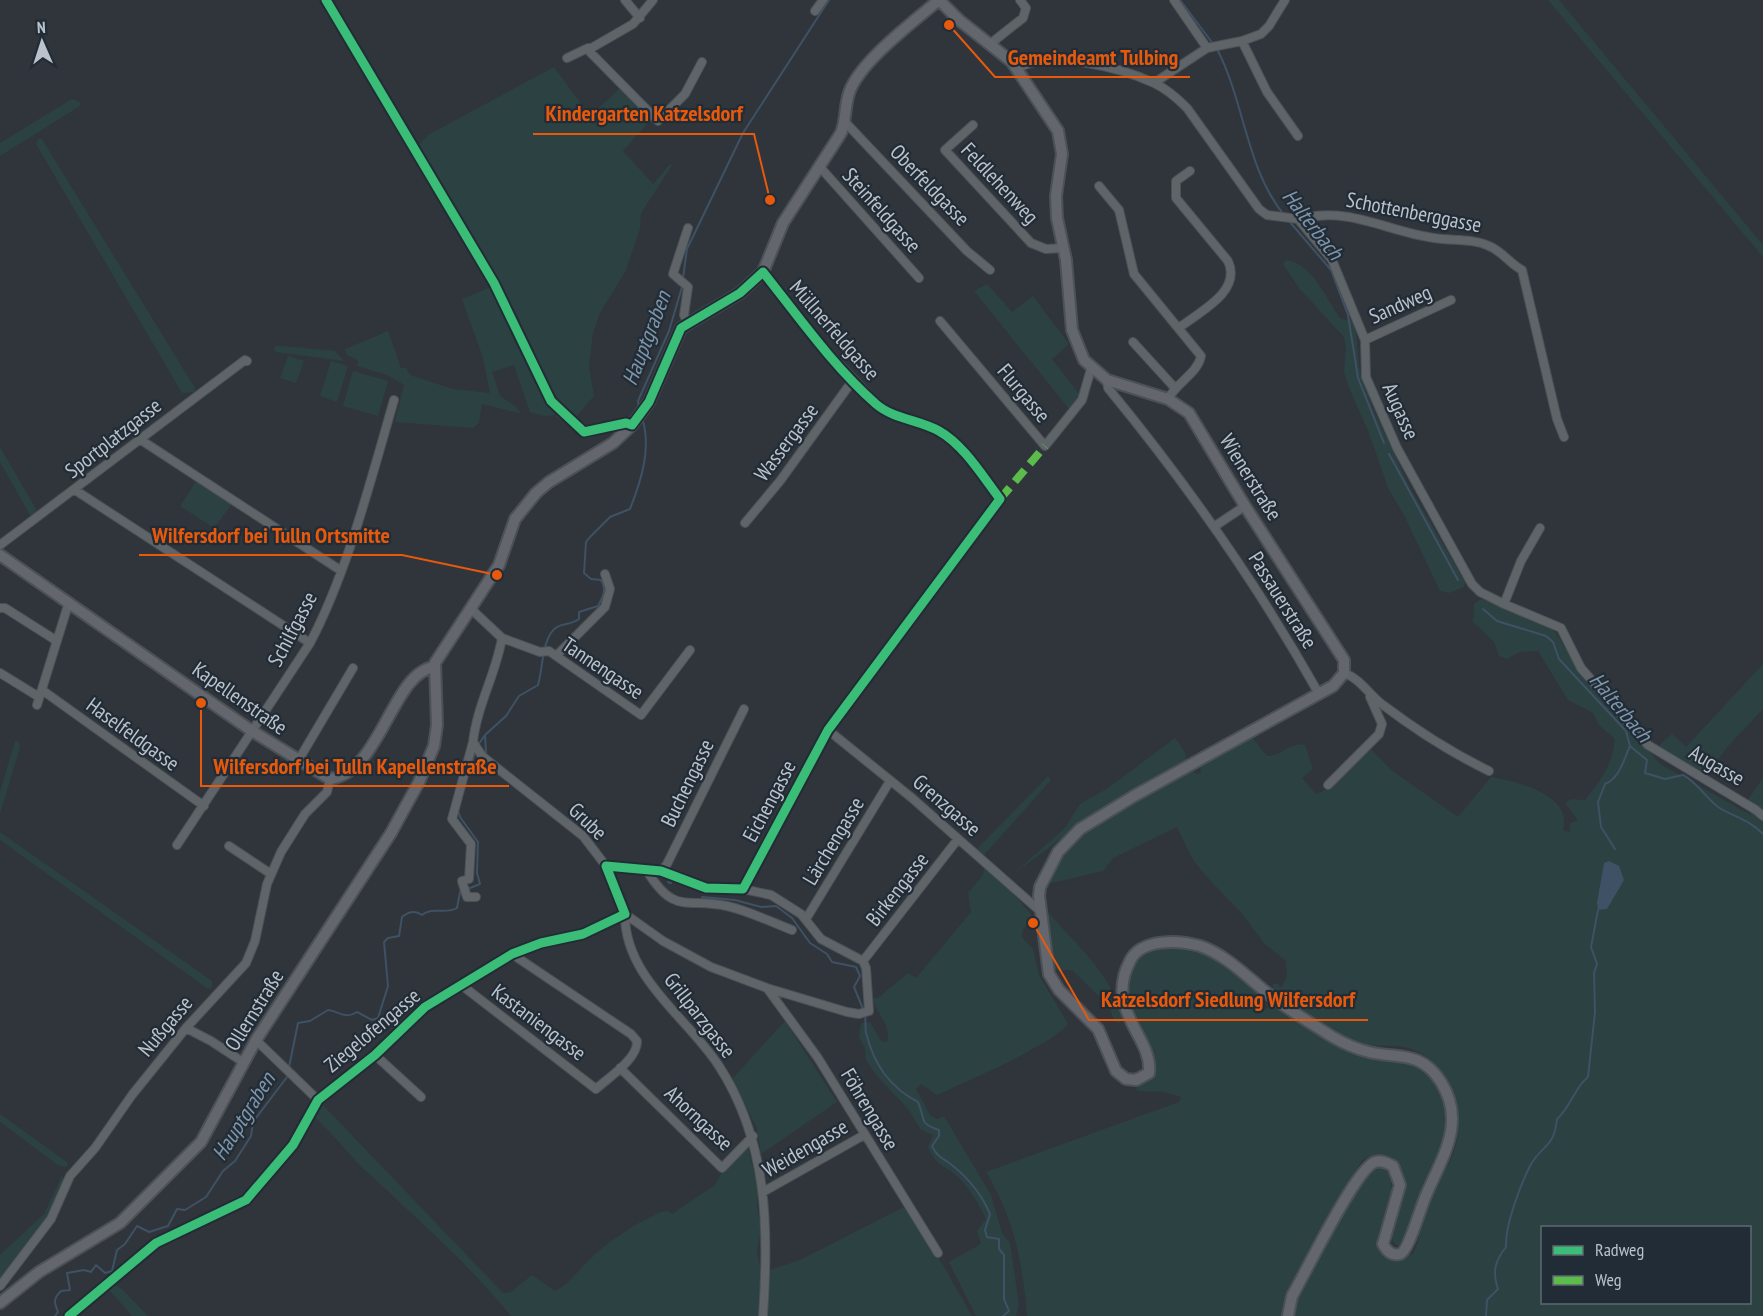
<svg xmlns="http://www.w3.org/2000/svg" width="1763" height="1316" viewBox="0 0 1763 1316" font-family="'PT Sans Narrow',sans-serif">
  <rect width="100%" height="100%" fill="#2f353b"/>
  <path fill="#2c4142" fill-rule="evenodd" d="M1548 0H1559L1763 245V257Z
    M554 67 590 116 619 89 651 120 623 151 653 184 669 165 673 164 641 213 640 229 625 272 600 313 593 333 589 367 594 396 574 419C552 400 541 376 530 350V343L494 276 417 147 428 135Z
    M72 99 80 102V106L0 156V143Z
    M38 139H42L195 388 194 392 182 393 36 144Z
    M1286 260C1314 264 1326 300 1341 319L1351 320 1356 331 1359 367 1373 409 1410 488 1465 582 1464 587 1449 593 1440 591 1404 515 1388 488 1369 433 1349 388 1344 372 1346 348 1344 337 1299 288 1283 264Z
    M987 284 1012 312 1033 296 1069 344 1052 359 1080 395 1070 410 974 291Z
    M491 287 518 336 555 415 545 416 530 412 514 365 492 372 500 396 515 406 522 414 482 404 479 422 473 428 395 422 404 385 387 375 357 366 358 360 347 355 345 349 388 331 401 368H406L410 375 453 389 490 393 483 358 462 299Z
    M283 346 335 351 344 361 276 352 274 349 275 346Z
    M288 356 304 361 296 383 280 378Z
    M331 361 348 366 337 402 320 396Z
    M353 371 388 381 378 416 343 406Z
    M0 447 36 509 35 515H30L0 462Z
    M197 480 232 504 214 528 180 506Z
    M1481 599 1548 626 1556 633 1585 680 1602 696 1660 764 1751 815 1747 801 1763 778V1316H1294L1295 1297 1359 1181 1376 1167 1389 1172 1392 1189 1378 1235 1379 1243 1394 1257 1413 1254C1421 1238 1421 1219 1428 1202 1437 1183 1451 1165 1456 1144 1466 1108 1448 1064 1412 1049 1395 1043 1374 1049 1354 1041 1325 1030 1298 1008 1273 990V984H1278L1281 988 1287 977 1286 961 1264 943 1243 915 1205 875 1193 860 1177 827 1113 858 1103 871 1052 883 1047 881 1058 857 1083 833H1087L1108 817 1191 770 1197 774 1201 773 1200 765 1250 735 1267 756C1281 757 1289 742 1305 745L1313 769 1302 778 1316 794 1330 788 1370 748 1391 770 1458 817 1491 777C1517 782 1573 794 1563 830L1570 832 1569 824 1578 820 1565 803 1571 799 1585 800C1598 784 1616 760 1614 738L1599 725 1593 713 1568 700 1538 651 1520 652 1506 659 1499 656 1494 642 1473 622 1474 604ZM1542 1228H1750V1302H1542Z
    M1763 664V709L1729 745 1707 774 1656 748 1672 734 1686 747Z
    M1175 738 1185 752 1186 760 1090 817 1012 875 1065 828 1080 804 1108 788Z
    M15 741 19 742 20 747 0 814V792Z
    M1048 776 1051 780 984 855 977 849Z
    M0 832 212 981V987L208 989 0 840Z
    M984 867 1000 879 1031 914 1032 920 1023 929 1022 937 1033 949 1039 975 1068 1024C1052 1045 965 1082 937 1095L921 1084 916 1089 930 1115 937 1119 944 1116 991 1195 1002 1233 1010 1243 1019 1305 1016 1316H976L949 1262 981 1244 977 1231 986 1219C979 1204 971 1191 960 1179 946 1165 936 1167 928 1147L933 1135 921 1130 908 1109 876 1075 866 1060 865 1048 859 1037 861 1023 870 1022 881 1041 887 1042C892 1023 876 1015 873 998H878L908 973 916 978 971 912 968 893 983 875Z
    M1048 912C1077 946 1112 974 1123 1019L1120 1023 1115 1022 1108 1005 1072 970H1057L1052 967 1045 913Z
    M1165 947C1204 949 1232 965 1259 993V1005L1263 1011 1273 1004 1342 1044 1401 1057 1425 1069 1441 1089 1449 1125 1444 1149 1422 1189 1404 1244 1399 1247 1389 1238C1392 1225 1400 1207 1399 1193 1398 1167 1390 1147 1362 1160L1290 1288 1284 1316H1027C1022 1261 1015 1220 986 1172L1179 1102 1181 1097 1164 1092 1137 1091 1136 1088 1154 1077C1163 1052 1134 1028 1129 1004 1127 993 1130 983 1132 973 1136 955 1149 949 1165 947Z
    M785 1021 837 1102 761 1154 757 1128 732 1079Z
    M323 1105 503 1293 511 1292 532 1275 555 1291C569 1284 575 1274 586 1263 607 1242 634 1224 661 1212L668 1211 672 1214 715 1185 723 1170 748 1147 758 1189 757 1206 761 1231 757 1252 763 1281 770 1282V1270L800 1260 904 1207 943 1265 972 1316H511C468 1263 415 1217 365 1170 347 1153 334 1134 315 1118Z
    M0 1114 67 1162V1167L58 1165 0 1122Z
    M62 1176 64 1180C51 1219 25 1249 0 1281V1255L44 1214Z
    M114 1284 123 1290 148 1316H132L111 1292 109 1288Z"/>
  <path fill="#3f5164" d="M1609 861 1619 866 1624 880 1607 909 1598 910 1597 903 1604 863Z"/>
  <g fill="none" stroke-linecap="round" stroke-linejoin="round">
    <path stroke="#3f5164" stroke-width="2" d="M1180 0 1214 45
      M1217 49C1245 103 1246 168 1284 215
      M1289 221 1331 270 1348 315 1358 378 1384 443
      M683 278 687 249 743 133 829 0
      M639 410 638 401 669 331 682 287
      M1389 454 1458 580
      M1483 609 1497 621 1546 636 1553 642 1559 659 1626 731 1630 746 1647 760 1645 773 1665 779 1683 775C1698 783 1705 797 1718 807 1734 817 1750 820 1763 834
      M485 735 486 753
      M478 745 485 735 506 716 519 696 538 685C543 668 542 636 557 627 564 623 571 625 579 619V612L598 606C603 597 607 589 601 580L591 579 584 573 586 542 590 537 610 517 630 509C641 481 652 448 642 418
      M471 765 476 750
      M1615 849 1601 827 1598 802 1605 784C1620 778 1624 759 1630 746
      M668 882 671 883
      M702 897 735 900 761 907 776 906 792 918 810 943 827 954 832 962 856 967 860 976 854 987 863 1009
      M865 1015C866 1021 865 1027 866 1033 874 1064 889 1087 918 1102 926 1120 918 1123 939 1130V1136L932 1146C938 1158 943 1158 952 1165 968 1178 982 1195 990 1214L985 1230 987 1237 999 1239V1249L1004 1255V1299L1009 1311 1003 1316
      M55 1316 58 1312C54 1302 53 1299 61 1291L70 1290 67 1273 84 1270 91 1272 96 1265 105 1273 112 1271 117 1250 125 1244 137 1226 149 1232 168 1226 177 1209 185 1210 206 1197 223 1171 235 1161 251 1136 253 1122 287 1077 298 1023 310 1021 328 1010C339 1011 345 1020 357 1012L372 1020 378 1018 388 986 384 942 388 938 399 936 402 917C408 912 415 910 422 915 433 906 445 915 457 908L460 892 480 884 477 873 478 842 460 817 458 811 462 796
      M1486 1316 1487 1300 1498 1289C1492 1271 1495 1261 1506 1247 1505 1225 1520 1186 1530 1166 1541 1145 1554 1149 1557 1119 1571 1107 1574 1088 1588 1077L1595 1012 1594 973 1597 964 1591 947 1598 910"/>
    <g stroke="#4c5156" stroke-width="10">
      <path id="street" d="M625 0 640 18
        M1174 0 1207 48
        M815 11 823 0
        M1242 41 1267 92 1298 136
        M990 44 1023 18 1026 8 1020 0
        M588 50 658 121 685 94 702 62
        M567 58 588 48V50L633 24 653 0
        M1017 68C1053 50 1119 67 1154 83 1167 89 1177 98 1187 108L1259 209 1267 215 1298 219 1332 260 1365 340 1366 377 1397 448 1472 584 1480 592 1504 604 1561 628 1581 668 1648 745 1756 810 1763 816
        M1154 83 1207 48 1242 41 1261 34 1269 26 1285 0
        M845 122 967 251 990 270
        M973 125 945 150 1031 243 1046 249 1063 248
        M819 166 919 278
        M1099 186 1119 210 1134 274 1201 356C1198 373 1177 382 1168 399
        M1298 219C1351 206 1384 231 1434 238 1452 241 1472 238 1489 246 1502 251 1510 264 1522 270L1557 419 1564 437
        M763 272 824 348 882 409
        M940 321 1045 446 1082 400 1091 369
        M687 322 684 315 688 287 673 274 688 228
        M1180 327C1201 311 1242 291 1228 261L1176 198V181L1190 171
        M1365 340 1451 300
        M1133 342 1174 387
        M1107 380 1108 388C1187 484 1258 585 1319 694
        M561 413 587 433 626 423 632 425
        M141 440 340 570
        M75 490 310 643
        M745 523 780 481 853 380
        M1215 526 1245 506
        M0 545 245 360 247 361
        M1504 604 1521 561 1540 528
        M0 608H5L57 641
        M470 608 502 638C496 674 477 705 473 742L482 756 583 836 606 866 625 914 663 941 711 967 767 988 847 1012 859 1014 869 1011 866 968 863 961 821 939 801 914 771 895 743 889 706 888 661 871 606 866
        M502 638 540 652 549 651 641 715 690 650
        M556 656 605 607 610 589 605 574
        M0 673 39 697
        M1344 673C1361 679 1369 695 1383 705 1416 730 1452 753 1489 771
        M42 690 204 806
        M37 705 69 602
        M473 742 452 819 471 844 469 879 462 881 467 897H476
        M298 761 353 668
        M1328 785 1379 734 1382 724 1370 697
        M177 845 310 643C348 571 371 479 394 400
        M229 846 271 874
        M647 871C675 916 686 897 727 906 749 911 771 922 792 930
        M661 871 667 864 744 709
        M743 889 828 730 912 798 1040 911
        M625 914C624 977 688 1018 719 1066 768 1142 769 1228 763 1316
        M806 919 890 781
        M863 961 958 839
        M460 984 596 1089C608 1078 638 1059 637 1041L631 1034 512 954
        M767 988 818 1058 938 1253
        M186 1028 211 1041 243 1062
        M256 1040 318 1100
        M375 1055 421 1097
        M620 1068 722 1168 753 1136
        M763 1192 864 1135
        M185 1228 246 1200 293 1145 318 1100 375 1055 425 1007 512 954 541 943 583 934 625 914
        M0 1286 51 1219 70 1176 95 1148 132 1095 186 1028 246 963 255 941 267 884 281 852 305 814 327 792 330 779"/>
    </g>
    <g stroke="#4c5156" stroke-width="14">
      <path id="secondary" d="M939 0 959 20 1012 62 1058 131 1062 154 1056 196 1057 218 1066 260 1072 330 1084 360 1107 380 1168 399 1189 413 1245 506 1344 660V673L1333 686 1134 796 1080 829 1058 852 1040 887 1039 896 1049 974 1059 990 1098 1029 1116 1071 1126 1079 1136 1080 1149 1073C1153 1036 1104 1011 1130 961 1141 938 1179 940 1200 946 1227 955 1249 979 1271 996 1290 1011 1311 1023 1331 1036 1343 1043 1356 1049 1369 1052 1398 1059 1421 1050 1441 1082 1466 1122 1443 1156 1427 1193 1421 1205 1409 1251 1400 1254 1391 1256 1387 1251 1383 1244L1400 1185 1393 1166C1387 1163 1382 1160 1375 1162 1356 1168 1305 1274 1292 1296L1288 1316
        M0 555 252 731 330 779C381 772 392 673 434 667
        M0 1303 39 1272 120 1223 201 1142 256 1040 391 833 419 782 434 746 437 725 435 663 499 565 515 519 536 493 549 482 613 443 632 425 649 402 681 328 740 293 763 272 783 223 841 133C847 119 844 102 851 88 864 59 914 21 939 0"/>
    </g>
    <use href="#street" stroke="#5f6469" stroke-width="8"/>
    <use href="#secondary" stroke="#63676d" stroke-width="10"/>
    <path stroke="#5cbc4b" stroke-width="8" stroke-dasharray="15 8" stroke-linecap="butt" d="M1000 499 1045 446"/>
    <g stroke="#222c36" stroke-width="13">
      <path id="cycleway" d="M69 1316 156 1243 246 1200 293 1145 318 1100 375 1055 425 1007 512 954 541 943 583 934 625 914 606 866 661 871 706 888 743 889 828 730 1000 499C983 477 964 445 939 431 920 420 893 419 876 404 833 366 798 316 763 272L740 293 681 328 649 402 632 425 626 423 584 432 551 401 494 283 326 0"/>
    </g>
    <use href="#cycleway" stroke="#3abd76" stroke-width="9"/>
  </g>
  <g text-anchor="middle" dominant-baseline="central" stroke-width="4.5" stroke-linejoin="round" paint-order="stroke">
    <g font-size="21" fill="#bac2cb" stroke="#222c36">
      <text transform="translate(1000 183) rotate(47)">Feldlehenweg</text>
      <text transform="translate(930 185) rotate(46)">Oberfeldgasse</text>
      <text transform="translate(882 210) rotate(48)">Steinfeldgasse</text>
      <text transform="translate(1414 212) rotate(11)">Schottenberggasse</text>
      <text transform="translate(1400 304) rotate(-24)">Sandweg</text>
      <text transform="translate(835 330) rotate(49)">Müllnerfeldgasse</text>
      <text transform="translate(1024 393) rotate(50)">Flurgasse</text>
      <text transform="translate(1401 411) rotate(66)">Augasse</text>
      <text transform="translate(113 438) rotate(-38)">Sportplatzgasse</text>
      <text transform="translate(786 442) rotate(-53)">Wassergasse</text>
      <text transform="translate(1251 477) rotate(58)">Wienerstraße</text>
      <text transform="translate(1283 600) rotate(58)">Passauerstraße</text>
      <text transform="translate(292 629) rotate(-62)">Schilfgasse</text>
      <text transform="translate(603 668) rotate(34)">Tannengasse</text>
      <text transform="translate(240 698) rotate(35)">Kapellenstraße</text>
      <text transform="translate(133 734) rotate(36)">Haselfeldgasse</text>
      <text transform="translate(1717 765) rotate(30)">Augasse</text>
      <text transform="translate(687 783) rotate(-64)">Buchengasse</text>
      <text transform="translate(769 801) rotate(-62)">Eichengasse</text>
      <text transform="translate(947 805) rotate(41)">Grenzgasse</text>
      <text transform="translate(588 821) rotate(44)">Grube</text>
      <text transform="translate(833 841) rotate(-59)">Lärchengasse</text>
      <text transform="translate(897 889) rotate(-52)">Birkengasse</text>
      <text transform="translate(254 1010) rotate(-58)">Ollernstraße</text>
      <text transform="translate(700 1015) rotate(52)">Grillparzgasse</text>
      <text transform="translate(539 1022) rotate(37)">Kastaniengasse</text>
      <text transform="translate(165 1026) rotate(-50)">Nußgasse</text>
      <text transform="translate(372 1030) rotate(-40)">Ziegelofengasse</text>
      <text transform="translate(870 1109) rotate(59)">Föhrengasse</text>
      <text transform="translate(699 1118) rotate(43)">Ahorngasse</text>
      <text transform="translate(805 1148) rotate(-30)">Weidengasse</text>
    </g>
    <g font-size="22" font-style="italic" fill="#7e95aa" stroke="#222c36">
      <text transform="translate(1313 224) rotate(52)">Halterbach</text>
      <text transform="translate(646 338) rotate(-69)">Hauptgraben</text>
      <text transform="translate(1621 707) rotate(50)">Halterbach</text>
      <text transform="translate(243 1116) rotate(-58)">Hauptgraben</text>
    </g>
  </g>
  <path fill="none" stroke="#e8590c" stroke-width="2" d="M949 25L995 77H1190M770 200L754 134H533M497 575L402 555H139M201 703L201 786H509M1033 923L1089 1020H1368"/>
  <g fill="#e8590c" stroke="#222c36" stroke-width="2">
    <circle cx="949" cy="25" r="6"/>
    <circle cx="770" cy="200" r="6"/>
    <circle cx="497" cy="575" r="6"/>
    <circle cx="201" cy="703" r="6"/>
    <circle cx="1033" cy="923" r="6"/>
  </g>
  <g font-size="22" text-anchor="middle" font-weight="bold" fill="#e8590c" stroke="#222c36" stroke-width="4.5" stroke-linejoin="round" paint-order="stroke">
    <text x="1093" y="65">Gemeindeamt Tulbing</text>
    <text x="644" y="121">Kindergarten Katzelsdorf</text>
    <text x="271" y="543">Wilfersdorf bei Tulln Ortsmitte</text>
    <text x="355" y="774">Wilfersdorf bei Tulln Kapellenstraße</text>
    <text x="1228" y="1007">Katzelsdorf Siedlung Wilfersdorf</text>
  </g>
  <rect x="1541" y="1226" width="210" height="78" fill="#222c36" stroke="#5f6872" stroke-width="1.5"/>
  <rect x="1553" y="1246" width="30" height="9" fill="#3abd76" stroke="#5f6872" stroke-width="1.5"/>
  <text x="1595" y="1256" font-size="18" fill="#bac2cb">Radweg</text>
  <rect x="1553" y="1276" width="30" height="9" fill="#5cbc4b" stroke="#5f6872" stroke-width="1.5"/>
  <text x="1595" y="1286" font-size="18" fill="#bac2cb">Weg</text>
  <g transform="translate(42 42) rotate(357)" stroke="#222c36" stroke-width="4.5" paint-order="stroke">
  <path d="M0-4.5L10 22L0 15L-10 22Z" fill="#bac2cb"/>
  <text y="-9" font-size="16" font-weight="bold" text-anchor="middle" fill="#bac2cb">N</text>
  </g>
</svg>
